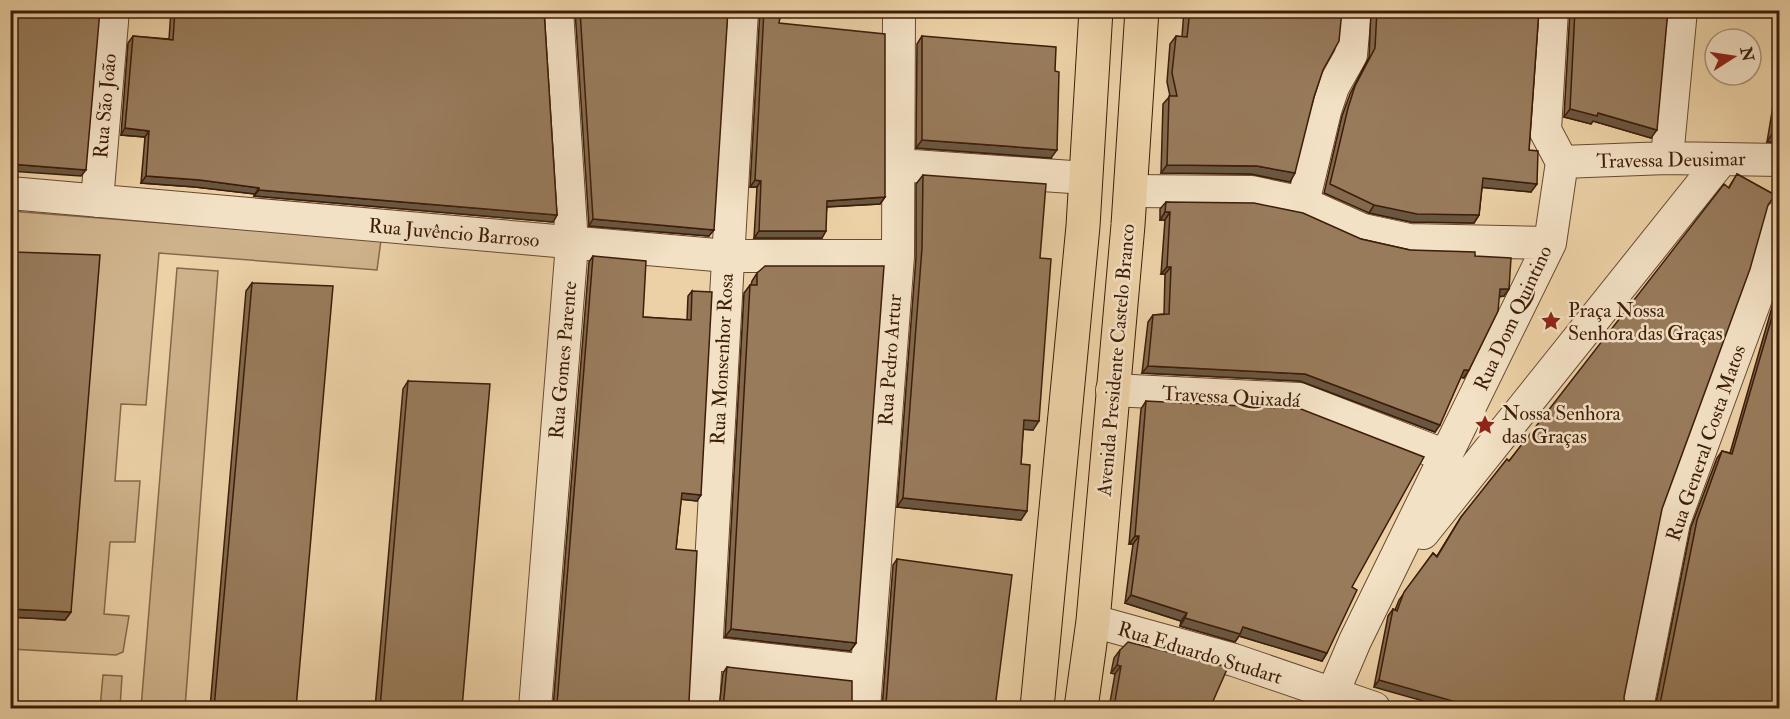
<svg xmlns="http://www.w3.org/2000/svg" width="1790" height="719" viewBox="0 0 1790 719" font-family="'IM FELL Double Pica',serif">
  <rect width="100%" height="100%" fill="#ecd1a6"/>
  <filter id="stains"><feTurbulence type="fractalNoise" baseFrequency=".00333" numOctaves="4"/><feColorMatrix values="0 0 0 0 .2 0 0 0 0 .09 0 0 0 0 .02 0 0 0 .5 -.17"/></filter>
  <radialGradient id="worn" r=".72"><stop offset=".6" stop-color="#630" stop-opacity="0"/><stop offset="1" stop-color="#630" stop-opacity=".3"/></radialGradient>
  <path fill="#ceb28b" stroke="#85684a" stroke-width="1.5" d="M10 211 381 240 377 270 159 253 146 405 121 404 115 481H140L135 542H110L104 614 129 616 123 652 116 655 11 649Z
    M177 268 218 271 185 708H141Z
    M103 675 122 676 120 708H100Z"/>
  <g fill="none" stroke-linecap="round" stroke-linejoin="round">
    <g stroke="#684a30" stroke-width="34">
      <path id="minor" d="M1667 158 1681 10
        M1562 162 1667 158 1780 160
        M899 165 1086 178
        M1130 191 1251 192 1303 203 1363 230 1409 240 1550 243
        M10 193 727 256H898
        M97 201 113 10
        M1303 203 1325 111 1333 87 1351 55 1355 10
        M1112 390 1299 399 1446 456
        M1423 533 1722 159
        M1093 621 1234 660 1374 708
        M707 653 867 671
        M535 708 572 244 557 10
        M703 708 742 10
        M864 708 898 256 899 10
        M1331 708 1332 695 1355 641 1550 243 1562 162 1545 130 1552 10
        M1637 708 1674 522 1762 282 1780 217"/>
    </g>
    <g stroke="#3c1d09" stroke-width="35">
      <path id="major" d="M1037 708 1083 226 1096 10
        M1081 708 1093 621 1128 225 1142 10"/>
    </g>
    <use href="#minor" stroke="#f3e1c5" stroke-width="32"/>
    <use href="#major" stroke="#ecd1a6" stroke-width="33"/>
  </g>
  <path fill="#836a4e" stroke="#3c1d09" stroke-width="1.5" d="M171 10H544L557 215 553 222 254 196 255 194 195 187 141 183 145 137 121 135 128 43 133 36 169 39Z
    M575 10H728L709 236 589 226Z
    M760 10H781L779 23 885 197 880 204 827 207 822 238H754L757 187H750Z
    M1184 10H1342L1314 97 1290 182 1251 174 1161 173 1163 104 1170 96 1167 82 1170 44 1176 36 1182 37Z
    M1371 10H1539L1529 150 1531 192 1482 187 1479 215 1474 223 1411 222 1369 213 1324 193 1342 116 1350 94 1369 57Z
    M1570 10H1668L1651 138 1593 121 1591 124 1564 117Z
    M922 36 1051 158 916 148 917 44Z
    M1779 61V142H1767L1774 100 1776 69Z
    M1737 174 1775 195 1374 687 1388 616 1393 609 1395 610 1399 600 1433 553 1437 556 1461 517 1509 461 1729 187Z
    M923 175 1040 258 1033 430 1023 429 1021 464V520L897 507 916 257V184Z
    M1166 202 1361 239 1410 250 1475 256 1504 296 1499 297 1464 378 1461 377 1435 432 1300 381 1142 373 1148 322 1153 315 1164 314 1165 274H1161L1165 220H1160V209Z
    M10 233 71 612 65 620 10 617Z
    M593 256 643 317 687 320 688 296 692 291 697 501 681 499 676 549 689 701 691 708H553L589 262Z
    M757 273 856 643 850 651 725 637 744 293 750 285H751L752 281Z
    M252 283 296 708H210L246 291Z
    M1779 283V708H1655L1691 527 1717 458 1722 451 1730 453Z
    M408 381 462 708H375L403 389Z
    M1146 401 1352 587 1327 653 1322 661 1239 636 1235 642 1180 626 1181 621 1125 603 1133 544H1129L1141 409Z
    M897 559 995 708H882L893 565Z
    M1120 650 1210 708H1109L1115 674 1111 673 1114 658Z
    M727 667 852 708H719L723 673Z"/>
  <path fill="#6a5640" stroke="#3c1d09" stroke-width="1.5" d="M1030 10H1059L1058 13Z
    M1751 10H1779V14Z
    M1570 109 1598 113 1657 130 1651 138 1593 121 1591 124 1564 117Z
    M125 128 149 131 145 137 121 135Z
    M1779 133V142H1767L1772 134Z
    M922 140 1057 150 1051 158 916 148Z
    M10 164 86 170 81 176 10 171Z
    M1167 165 1257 166 1295 173 1290 182 1251 174 1161 173Z
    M146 176 200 180 259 188 255 194 195 187 141 183Z
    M1483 178 1537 184 1531 192 1477 187Z
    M755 180 761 181 757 187H750Z
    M259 190 557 215 553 222 254 196Z
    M885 197 880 204 823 207 827 201Z
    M1374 205 1479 215 1474 223 1411 222 1369 213Z
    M1165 212H1170L1165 220H1160Z
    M593 219 714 230 709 236 589 226Z
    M759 231H826L822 238H754Z
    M1167 267H1171L1165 274H1161Z
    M10 288H15L10 294Z
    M1500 289H1509L1504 296 1495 297Z
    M1148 366 1305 374 1440 425 1435 432 1300 381 1142 373Z
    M1464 370H1469L1464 378 1459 377Z
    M1024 420 1039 421 1033 430 1017 429Z
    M682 493 701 495 697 501 677 499Z
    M903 498 1027 511 1021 520 897 507Z
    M1135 536H1139L1133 544H1129Z
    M1131 595 1187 613 1181 621 1125 603Z
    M10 609 71 612 65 620 10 617Z
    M1185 618 1243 627 1327 653 1322 661 1239 636 1235 642 1180 626Z
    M731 629 856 643 850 651 725 637Z
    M1117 665 1121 666 1115 674 1111 673Z
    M1379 680 1477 706 1484 708H1448L1374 687Z"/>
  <path fill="#987b5b" stroke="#3c1d09" stroke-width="1.5" d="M10 10H100L86 170 10 164Z
    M175 10H544L557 215 259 190V188L200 180 146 176 149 131 125 128 133 36 173 40Z
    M580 10H728L714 230 593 219Z
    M764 10H781L779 23 885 34V197L827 201 826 231H759L761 181 755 180Z
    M1190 10H1342L1339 41 1323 70 1314 97 1295 173 1257 166 1167 165 1169 96H1177L1172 73 1176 36 1187 37Z
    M1377 10H1539L1529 150 1538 151 1537 184 1483 178 1479 215 1417 214 1374 205 1330 184 1348 108 1355 86 1375 48Z
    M1575 10H1668L1657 130 1598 113 1597 116 1570 109Z
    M922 36 1056 47 1055 71 1059 72 1057 150 922 140Z
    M1779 95V133L1772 134Z
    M1737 174 1775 195 1768 205 1750 269 1662 509 1624 697 1625 708H1484L1477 706V708L1379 680 1393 609 1397 611 1404 592 1433 553 1437 557 1461 517 1507 459 1509 461 1724 184 1729 188Z
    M923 175 1046 184 1040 258 1051 259 1039 421 1024 420 1021 464 1030 465 1027 511 903 498 922 248Z
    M1166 202 1254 203 1303 213 1361 239 1410 250 1475 252V256L1511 258 1509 289H1500L1498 311 1469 370H1464L1440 425 1305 374 1148 366 1153 315 1169 314 1171 267H1167L1170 212H1165Z
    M10 233H15L14 252 100 255 71 612 10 609V342L15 288H10Z
    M593 256 646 261 643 317 691 320 692 291 712 292 701 495 682 493 676 549 697 551 689 701 691 708H556L557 704Z
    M765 266H884L856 643 731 629 750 285H757V273Z
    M252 283 333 286 296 708H214Z
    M1779 293V708H1658L1660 704 1697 520 1722 451 1732 454Z
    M408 381 490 384 462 708H380Z
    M1146 401 1301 409 1424 457 1352 587 1357 590 1327 653 1243 627 1240 634 1185 618 1187 613 1131 595 1139 536H1135Z
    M897 559 1012 575 995 708H884L886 704Z
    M1128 642 1228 667 1210 708H1123L1114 707 1121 666 1117 665 1120 650Z
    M727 667 852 681V708H723Z"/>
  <defs>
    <g id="sight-bare" transform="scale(1.62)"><path d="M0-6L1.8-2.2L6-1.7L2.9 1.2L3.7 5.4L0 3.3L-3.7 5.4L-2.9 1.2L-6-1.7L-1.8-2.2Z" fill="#8f2418" stroke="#f3e1c5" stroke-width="2.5" paint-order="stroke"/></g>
  </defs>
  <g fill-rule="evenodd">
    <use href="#sight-bare" x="1551" y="321"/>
    <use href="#sight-bare" x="1485" y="425"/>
  </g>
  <g text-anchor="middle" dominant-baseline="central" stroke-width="5" stroke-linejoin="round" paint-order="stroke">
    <g font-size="20" fill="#3c1d09" stroke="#f3e1c5">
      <text transform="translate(105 106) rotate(-85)">Rua São João</text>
      <text transform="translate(1671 160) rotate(-1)">Travessa Deusimar</text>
      <text transform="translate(454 233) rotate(5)">Rua Juvêncio Barroso</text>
      <text transform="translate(1513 318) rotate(-65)">Rua Dom Quintino</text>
      <text transform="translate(722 359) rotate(-87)">Rua Monsenhor Rosa</text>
      <text transform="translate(563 360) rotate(-85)">Rua Gomes Parente</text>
      <text transform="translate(890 360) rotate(-86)">Rua Pedro Artur</text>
      <text transform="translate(1116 360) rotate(-85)">Avenida Presidente Castelo Branco</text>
      <text transform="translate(1231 397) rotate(3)">Travessa Quixadá</text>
      <text transform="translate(1706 443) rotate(-71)">Rua General Costa Matos</text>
      <text transform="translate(1200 653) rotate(17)">Rua Eduardo Studart</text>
    </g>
    <g font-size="20" fill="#3c1d09" stroke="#f3e1c5" text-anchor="start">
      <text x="1568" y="310">Praça Nossa<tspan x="1568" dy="23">Senhora das Graças</tspan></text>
      <text x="1502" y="413">Nossa Senhora<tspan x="1502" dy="23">das Graças</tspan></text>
    </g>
  </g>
  <rect width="1790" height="719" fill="none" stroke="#ecd1a6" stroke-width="36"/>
  <rect x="12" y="12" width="1766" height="695" fill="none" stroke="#3c1d09" stroke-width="3"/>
  <rect x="18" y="18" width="1754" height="683" fill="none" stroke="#3c1d09" stroke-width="1.5"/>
  <g transform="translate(1733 57) rotate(78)"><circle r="28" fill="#f3e1c5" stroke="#aa937a" stroke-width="1.5"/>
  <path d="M0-4.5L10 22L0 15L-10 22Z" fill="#8f2418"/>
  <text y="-9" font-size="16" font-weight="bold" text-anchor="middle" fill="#3c1d09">N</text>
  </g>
  <rect width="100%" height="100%" filter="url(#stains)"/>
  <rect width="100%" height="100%" fill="url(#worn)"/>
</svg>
